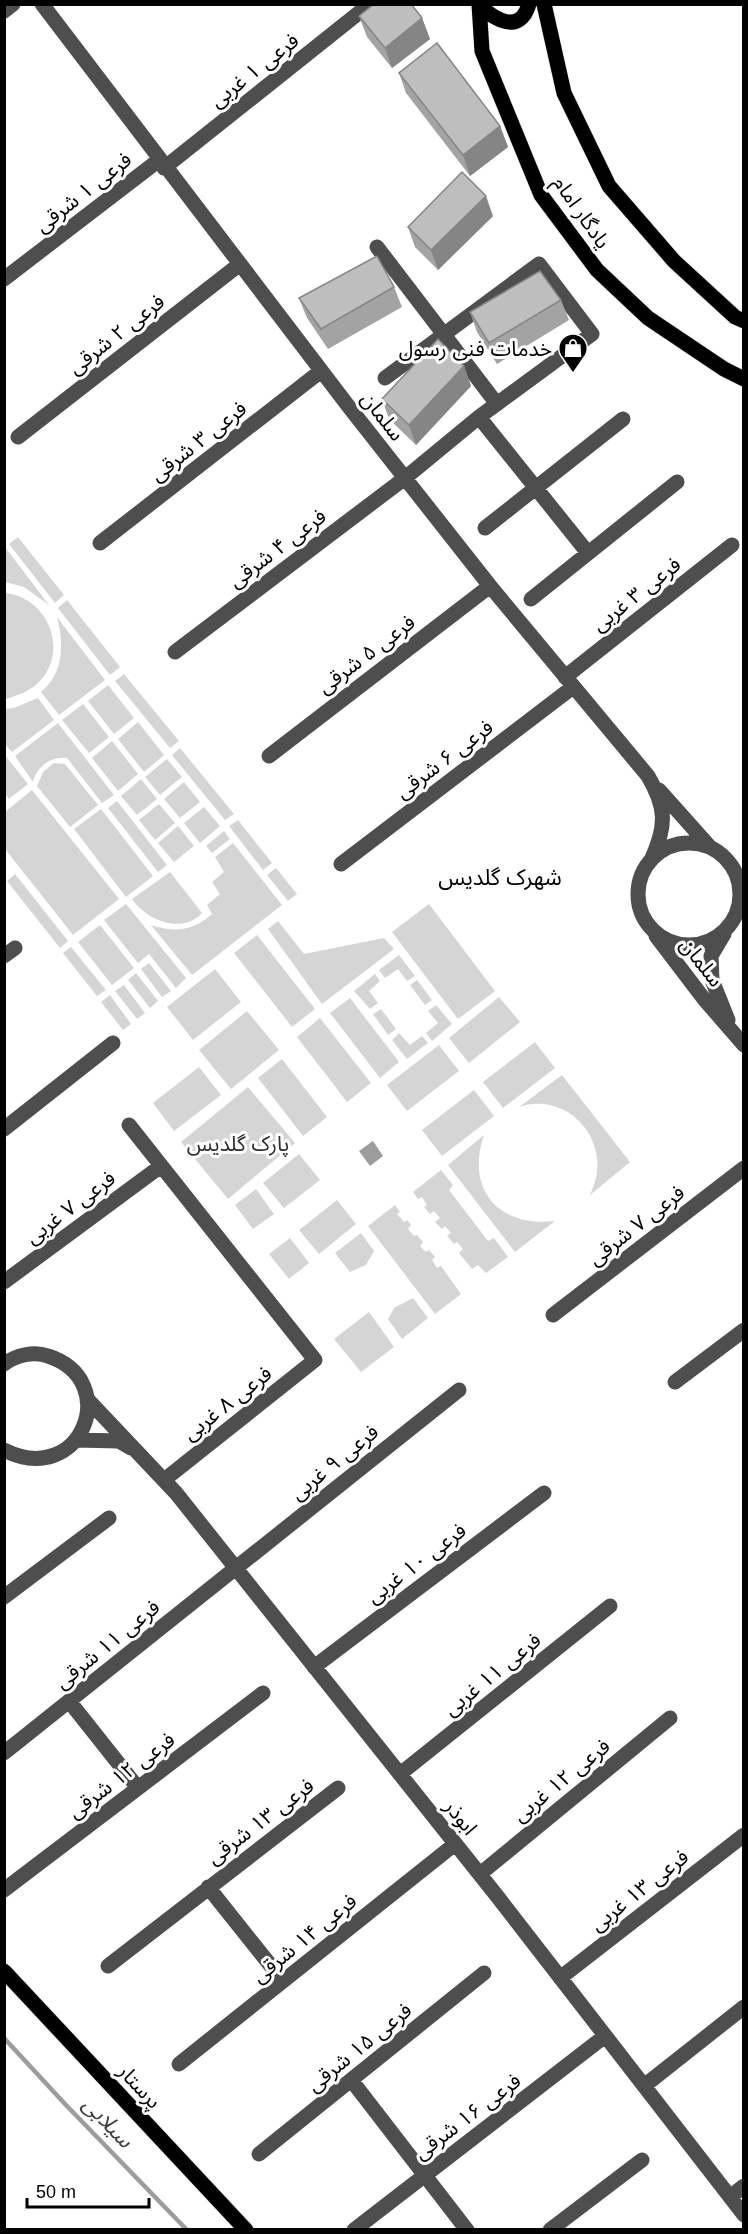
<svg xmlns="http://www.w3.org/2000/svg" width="748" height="2234" viewBox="0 0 748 2234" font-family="Helvetica,'Noto Sans Arabic',sans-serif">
  <rect width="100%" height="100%" fill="#fff"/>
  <path fill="#d5d5d5" d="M18 537 64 595 55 603 9 544Z
    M5 547 49 605 24 587 5 582Z
    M5 593C49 597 71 654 36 685 27 692 18 695 7 699H4Z
    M67 600 120 667 110 675 58 608Z
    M57 617 105 680 59 715 41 692C64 673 64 644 57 617Z
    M124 674 179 741 170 748 115 681Z
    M108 685 134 718 114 734 88 701Z
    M38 698 54 720 12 752 5 744V709L14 708Z
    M83 704 109 737 89 753 62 720Z
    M138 722 164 755 144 772 118 739Z
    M58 723 114 795 102 803 67 758C51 756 37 766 33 782L15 756Z
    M112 741 138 774 118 791 92 758Z
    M180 748 234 814 225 820 172 755Z
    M4 754 28 784 9 799 5 794Z
    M167 759 182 777 160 795 145 777Z
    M54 763 65 764 98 805 70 827 37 786 43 772Z
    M141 779 157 799 137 815 121 796Z
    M184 782 200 802 180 818 164 799Z
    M32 790 119 899 73 935 5 849V812Z
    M117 801 167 865 158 872 108 808Z
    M159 804 175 823 155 840 139 820Z
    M204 807 220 826 200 843 184 823Z
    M101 809 153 876 126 897 74 829Z
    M238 820 272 863 263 870 229 826Z
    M178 826 194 846 174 862 158 843Z
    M224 831 230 839 212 853 206 846Z
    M233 843 282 905 192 975 151 925C175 933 193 931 212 914L207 905 220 894 212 882 224 872 215 857Z
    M276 868 297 894 288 901 267 875Z
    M170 872 202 913C182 935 146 920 132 899Z
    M15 874 68 941 60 948 7 881Z
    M126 904 186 978 176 988 149 954 138 963 104 920Z
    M429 904 495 991 458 1019 392 932Z
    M278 921 304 954 384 938 394 949 322 1004 268 929Z
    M100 925 134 968 112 985 78 942Z
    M257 935 315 1009 292 1027 234 953Z
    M71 947 106 990 97 996 63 953Z
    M399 955 415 976 407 981 398 969 385 978 379 970Z
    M149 963 171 991 162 997 141 969Z
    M215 969 241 1002 193 1040 167 1007Z
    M136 973 158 1001 150 1008 128 980Z
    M375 974 380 981 369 991 378 1003 370 1009 354 991Z
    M417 980 432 1000 425 1005 410 985Z
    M124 985 145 1013 137 1019 115 991Z
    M110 995 131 1024 123 1030 101 1002Z
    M499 997 520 1022 469 1063 449 1038Z
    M350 998 399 1062 380 1078 330 1013Z
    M436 1005 452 1024 432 1041 426 1033 438 1023 428 1011Z
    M381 1009 396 1029 388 1035 373 1014Z
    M247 1011 279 1050 231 1089 199 1050Z
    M320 1018 371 1083 347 1102 297 1037Z
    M399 1033 410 1045 422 1036 428 1043 407 1059 392 1040Z
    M535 1042 555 1068 503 1108 483 1082Z
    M439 1045 459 1071 407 1111 387 1085Z
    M282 1059 327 1117 303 1136 258 1078Z
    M199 1067 221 1095 174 1131 153 1103Z
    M562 1075 630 1162 590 1195C595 1183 599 1171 597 1158 593 1121 556 1094 519 1107Z
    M248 1087 295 1143 228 1199 181 1142Z
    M474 1090 494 1116 442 1156 422 1130Z
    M484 1135C465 1190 500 1228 555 1221L515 1252 448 1165Z
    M299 1154 320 1180 284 1208 263 1183Z
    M441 1170 453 1185 449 1190 488 1241 494 1238 508 1257 486 1273 478 1265 472 1269 459 1253 463 1249 457 1242 454 1244 447 1236 451 1233 445 1226 442 1229 435 1222 440 1218 434 1211 430 1214 424 1207 427 1205 422 1197 418 1199 413 1192Z
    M256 1189 274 1214 253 1229 235 1205Z
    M337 1200 356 1224 319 1254 299 1230Z
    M395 1205 400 1212 397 1214 404 1222 407 1220 411 1225 408 1229 414 1236 417 1235 423 1242 420 1246 426 1252 429 1250 435 1257 432 1260 437 1268 441 1266 461 1294 435 1314 368 1226Z
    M361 1233 374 1251 366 1265 350 1272 335 1253Z
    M290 1238 309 1263 289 1279 269 1254Z
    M413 1298 428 1318 402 1339 388 1319 394 1308Z
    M369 1312 394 1347 361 1372 334 1339Z"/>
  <path fill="#9c9c9c" d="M373 1141 383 1156 370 1166 359 1151Z"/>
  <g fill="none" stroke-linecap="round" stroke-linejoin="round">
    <path stroke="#9c9c9c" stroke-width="4.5" d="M4 2038 65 2104 187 2230"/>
    <g stroke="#dbdbdb" stroke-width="16">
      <path id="major" d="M479 4 482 51 541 195 597 270 648 318 724 369 744 379
        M544 4 564 93 609 186 674 261 735 317 744 321
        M479 5C495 20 520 35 529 4
        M4 1971 246 2230"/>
    </g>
    <path stroke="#4e4e4e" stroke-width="15" d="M42 4 349 407 490 586 648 776C666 807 667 825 652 858
      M4 11 13 4
      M164 168 370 4
      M377 247 497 404
      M4 279 159 160
      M479 417 588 553
      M18 437 240 264
      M485 528 623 419
      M100 543 321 371
      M531 599 677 482
      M175 652 405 478 479 417 592 334 539 264 385 378
      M565 677 732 545
      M269 756 490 586
      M659 790 709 846
      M638 894a51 51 0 1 1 102 0a51 51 0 1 1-102 0Z
      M341 864 573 687
      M724 934 711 956 712 980 728 1020
      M656 936 704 999 744 1045
      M4 956 15 948
      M129 1125 315 1360 164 1480
      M4 1129 113 1043
      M4 1282 161 1166
      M553 1315 744 1168
      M4 1364C16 1355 34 1351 48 1356 123 1380 82 1489 4 1450
      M675 1382 744 1330
      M88 1400 176 1493 497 1896 744 2215
      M76 1440 119 1441 131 1448
      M4 1597 109 1518
      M314 1667 544 1493
      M69 1701 138 1788
      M4 1753 459 1390
      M400 1774 610 1606
      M480 1874 670 1718
      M208 1887 283 1981
      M4 1890 263 1693
      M108 1966 338 1788
      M560 1978 744 1835
      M179 2064 455 1844
      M352 2081 467 2230
      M644 2086 744 2007
      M259 2154 484 1973
      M730 2197 744 2186
      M354 2230 605 2036
      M550 2230 642 2160"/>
    <use href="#major" stroke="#000" stroke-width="15"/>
  </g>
  <path fill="#a3a3a3" d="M359 16 422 18 430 39 392 68 367 37Z
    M399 73 500 126 508 147 470 176 406 93Z
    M493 216 438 270 415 247 408 227Z
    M394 287 402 307 328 349 307 318 299 298Z
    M561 300 569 320 497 364 477 332 470 312Z
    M464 366 471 386 416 445 389 419 382 399Z"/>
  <path fill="#858585" d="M422 18 430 39 392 68 385 48Z
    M500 126 508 147 470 176 463 155Z
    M486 196 493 216 438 270 431 250Z
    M464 366 471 386 416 445 409 425Z"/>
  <path fill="#bebebe" stroke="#858585" stroke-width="1.5" d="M374 4H411L422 18 385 48 359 16Z
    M437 43 500 126 463 155 399 73Z
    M462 172 486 196 431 250 408 227Z
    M377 256 394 287 321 329 299 298Z
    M540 271 561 300 489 343 470 312Z
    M438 339 464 366 409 425 382 399Z"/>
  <defs>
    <g id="shop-pin" transform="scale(1.5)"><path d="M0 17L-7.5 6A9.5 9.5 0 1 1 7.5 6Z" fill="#000" stroke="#fff"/><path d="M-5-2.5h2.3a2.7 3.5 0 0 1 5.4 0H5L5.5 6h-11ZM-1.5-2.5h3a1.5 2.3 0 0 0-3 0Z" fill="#fff"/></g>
  </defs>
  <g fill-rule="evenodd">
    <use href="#shop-pin" x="573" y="348"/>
  </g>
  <g text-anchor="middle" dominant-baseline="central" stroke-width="6" stroke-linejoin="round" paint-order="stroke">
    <g font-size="21" fill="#000" stroke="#fff">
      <text transform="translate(254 70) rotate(-38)">فرعی ۱ غربی</text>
      <text transform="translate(83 192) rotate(-38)">فرعی ۱ شرقی</text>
      <text transform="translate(582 212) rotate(55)">یادگار امام</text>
      <text transform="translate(116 334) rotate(-38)">فرعی ۲ شرقی</text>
      <text transform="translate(383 416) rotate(52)">سلمان</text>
      <text transform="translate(198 441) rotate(-38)">فرعی ۳ شرقی</text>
      <text transform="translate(277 548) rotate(-37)">فرعی ۴ شرقی</text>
      <text transform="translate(636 594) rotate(-38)">فرعی ۳ غربی</text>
      <text transform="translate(366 654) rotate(-37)">فرعی ۵ شرقی</text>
      <text transform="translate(444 759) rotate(-37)">فرعی ۶ شرقی</text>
      <text transform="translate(702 962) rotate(52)">سلمان</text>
      <text transform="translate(70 1207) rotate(-37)">فرعی ۷ غربی</text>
      <text transform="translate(636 1225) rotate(-38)">فرعی ۷ شرقی</text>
      <text transform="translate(227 1403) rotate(-38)">فرعی ۸ غربی</text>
      <text transform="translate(334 1462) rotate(-39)">فرعی ۹ غربی</text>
      <text transform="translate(416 1563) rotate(-37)">فرعی ۱۰ غربی</text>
      <text transform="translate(107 1644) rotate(-39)">فرعی ۱۱ شرقی</text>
      <text transform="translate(492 1674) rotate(-39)">فرعی ۱۱ غربی</text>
      <text transform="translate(121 1775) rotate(-37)">فرعی ۱۲ شرقی</text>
      <text transform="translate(561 1780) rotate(-39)">فرعی ۱۲ غربی</text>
      <text transform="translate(461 1817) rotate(51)">ابوذر</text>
      <text transform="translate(260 1821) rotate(-37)">فرعی ۱۳ شرقی</text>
      <text transform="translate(639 1890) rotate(-38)">فرعی ۱۳ غربی</text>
      <text transform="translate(304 1938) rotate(-39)">فرعی ۱۴ شرقی</text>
      <text transform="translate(359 2047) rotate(-39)">فرعی ۱۵ شرقی</text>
      <text transform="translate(140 2086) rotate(47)">پرستار</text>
      <text transform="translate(467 2116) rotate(-37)">فرعی ۱۶ شرقی</text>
    </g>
    <g font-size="21" fill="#000" stroke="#fff" text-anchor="end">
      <text x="552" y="348">خدمات فنی رسول</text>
    </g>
    <g font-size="21" fill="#2c2c2c" stroke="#fff">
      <text x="238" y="1143">پارک گلدیس</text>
    </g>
    <g font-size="22" fill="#000" stroke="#fff">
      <text x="500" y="877">شهرک گلدیس</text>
    </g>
    <g font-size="22" font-style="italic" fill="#3d3d3d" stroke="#fff">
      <text transform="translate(108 2122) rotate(46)">سیلابی</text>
    </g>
  </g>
  <rect width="748" height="2234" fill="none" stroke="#000000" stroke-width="12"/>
  <path d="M27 2198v9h122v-9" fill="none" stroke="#000000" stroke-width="3"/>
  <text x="36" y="2198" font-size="18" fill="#000000" stroke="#ffffff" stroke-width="4.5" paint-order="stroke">50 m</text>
</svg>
